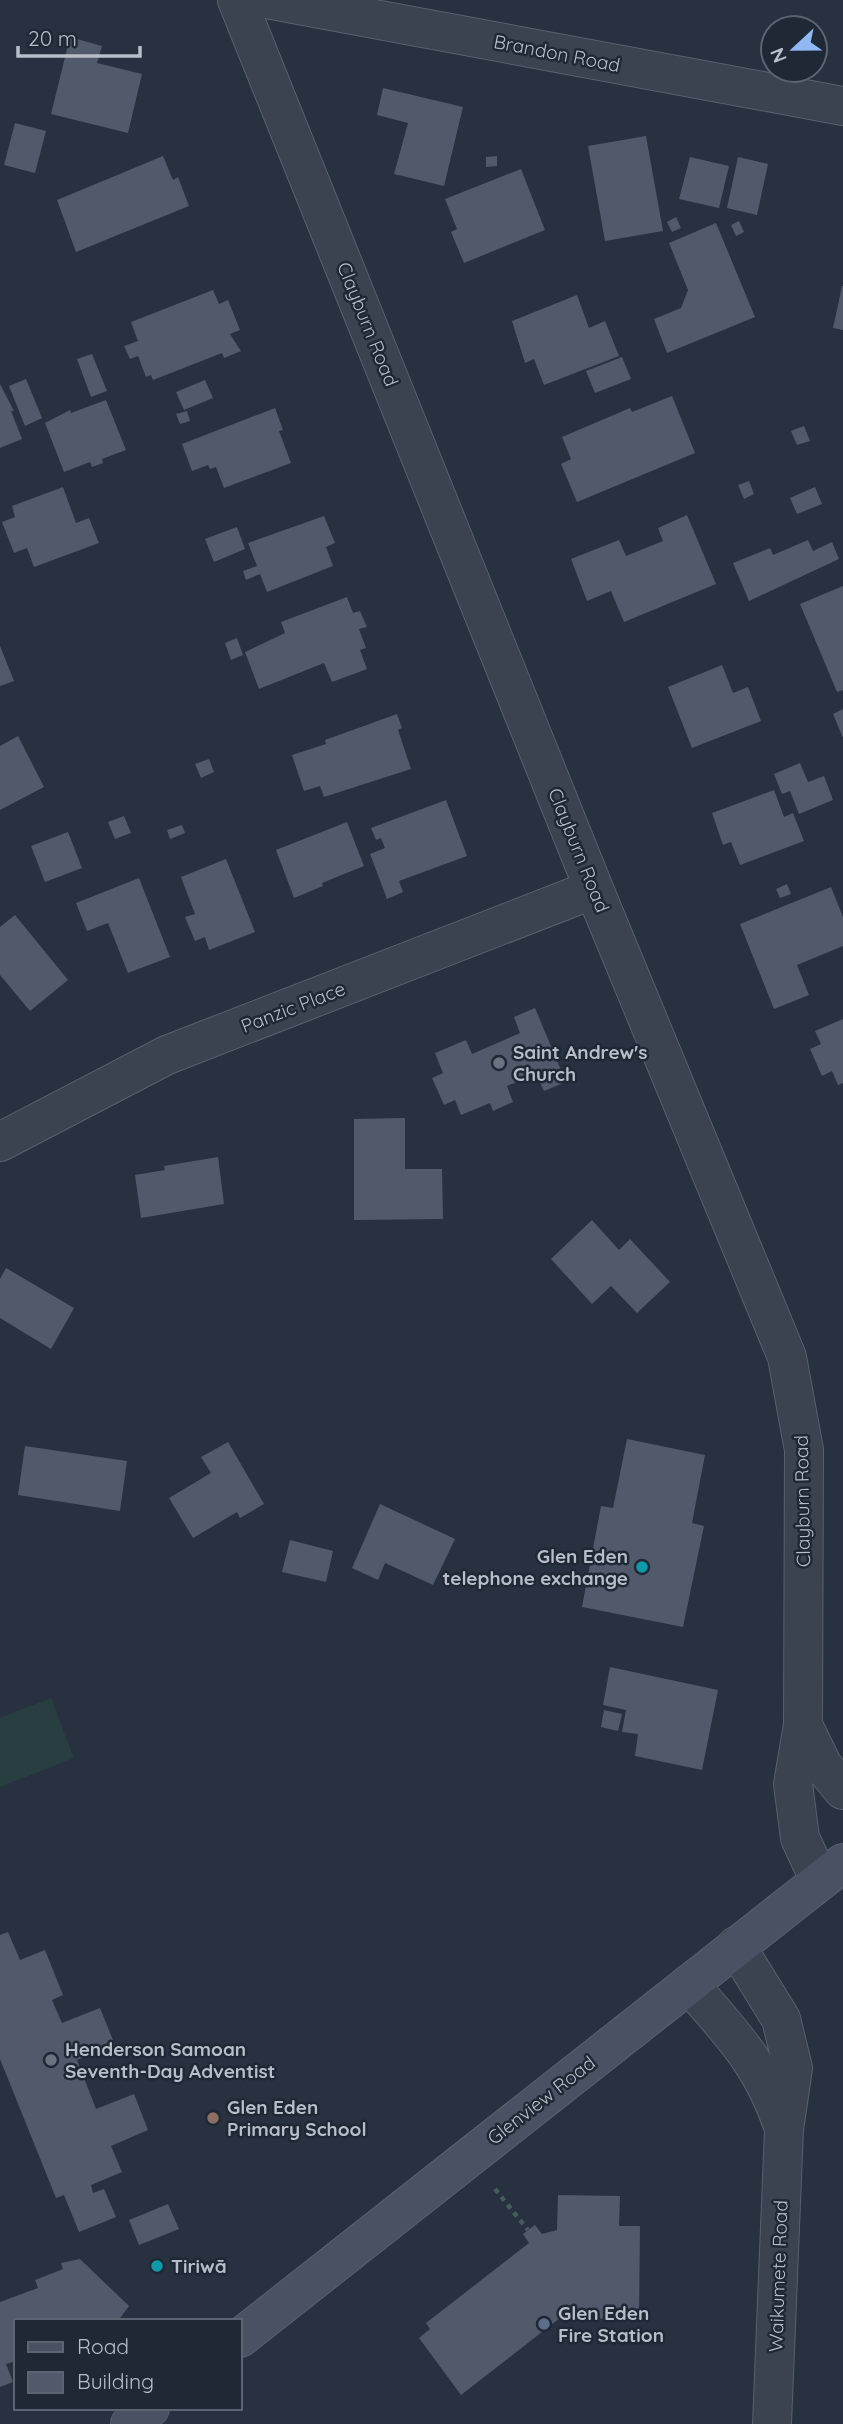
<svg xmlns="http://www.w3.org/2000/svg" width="843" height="2424" viewBox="0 0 843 2424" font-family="Quicksand,sans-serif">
  <rect width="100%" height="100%" fill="#273140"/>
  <path fill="#293e41" d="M51 1698 74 1758 0 1787V1718Z"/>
  <path fill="#505a6b" d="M70 37 102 46 97 63 142 74 128 133 51 114Z
    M383 88 463 107 444 186 394 174 408 123 377 115Z
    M15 123 46 131 35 173 4 165Z
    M646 136 663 231 605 241 588 146Z
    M163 156 173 180 178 177 189 206 76 252 57 200Z
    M497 156V166L486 167V157Z
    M690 157 729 166 719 208 679 199Z
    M738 157 768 164 757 215 727 208Z
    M521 169 545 230 464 263 451 232 457 229 445 199Z
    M676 217 681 228 672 232 667 222Z
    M739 221 744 232 736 236 731 225Z
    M716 223 755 317 667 353 654 319 681 308 688 290 669 243Z
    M842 286H843V330L833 328Z
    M213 290 219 304 228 300 240 330 230 334 241 351 224 358 222 353 153 380 151 375 146 377 138 356 130 359 124 346 138 341 131 322Z
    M577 295 589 328 605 321 619 356 544 385 534 359 525 363 512 321Z
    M92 354 107 391 91 397 77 359Z
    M622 357 631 379 595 393 586 371Z
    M26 379 42 418 25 426 9 386Z
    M205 380 213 398 184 410 176 392Z
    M0 384 14 411H11L22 439 0 448Z
    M672 396 695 453 577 502 561 464 571 459 562 437 630 408 632 412Z
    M106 400 126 450 102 459 103 463 92 467 90 462 64 472 45 423 70 410 71 413Z
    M275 408 283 430 279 431 291 463 224 488 216 467 210 469 208 465 192 471 182 444Z
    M187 411 190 421 180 424 176 414Z
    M804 426 810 441 797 445 791 431Z
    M749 481 754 494 744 499 738 485Z
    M63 487 76 523 89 518 99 543 34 567 27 548 14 553 2 522 15 517 12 506Z
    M815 487 822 504 797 514 790 498Z
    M687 515 716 584 624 622 611 591 587 601 571 559 619 540 626 556 663 541 658 528Z
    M324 516 335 543 326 547 333 566 267 592 260 574 246 580 243 571 257 566 248 543Z
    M237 527 245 549 214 562 205 539Z
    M808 540 813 551 832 542 839 559 749 601 733 563 770 548 773 555Z
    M843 586V690L837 692 800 604Z
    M347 597 353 613 360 611 367 627 359 629 366 648 360 650 367 669 332 682 324 663 259 689 245 652 285 633 281 622Z
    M237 638 243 655 231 660 225 643Z
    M0 646 14 681 0 686Z
    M722 665 733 693 748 687 761 721 692 748 668 687Z
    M843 709V738L833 714Z
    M397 714 402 728 398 730 411 769 324 797 320 786 304 791 292 755 326 744 325 740Z
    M18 736 44 787 0 810V746Z
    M209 759 214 772 201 778 195 764Z
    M800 763 808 782 824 776 833 800 799 814 790 791 782 794 774 774Z
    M774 790 784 817 793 813 804 841 740 865 731 842 723 845 712 813Z
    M446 800 467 856 399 881 403 892 387 899 370 854 385 848 381 838 376 840 371 828Z
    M124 816 131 833 115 839 108 822Z
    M347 822 364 866 322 883 323 886 294 898 276 850Z
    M182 825 185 833 170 839 167 830Z
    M68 832 82 868 45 882 31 846Z
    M226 859 255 932 209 950 205 937 195 941 185 917 195 914 181 877Z
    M139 878 170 957 128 973 108 923 87 931 76 903Z
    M787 884 791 894 780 898 776 889Z
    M831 887 843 917V946L797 965 809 995 774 1009 740 924Z
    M15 915 68 980 30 1011 0 975V927Z
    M535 1008 566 1082 544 1091 536 1074 507 1086 513 1102 493 1111 490 1103 461 1115 455 1100 444 1105 432 1078 443 1073 435 1053 466 1040 472 1054 520 1033 514 1017Z
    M843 1019V1083L838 1085 832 1071 822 1076 810 1049 821 1044 815 1031Z
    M405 1118V1169H442L443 1219 354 1220V1119Z
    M218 1157 224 1204 141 1218 135 1175 165 1170 164 1166Z
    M592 1220 619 1250 630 1239 670 1282 637 1313 611 1286 592 1304 551 1259Z
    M6 1268 74 1308 51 1349 0 1318V1279Z
    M627 1439 705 1455 692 1523 704 1526 683 1627 582 1607 601 1506 613 1508Z
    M228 1442 264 1504 240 1518 237 1512 193 1538 169 1498 211 1473 201 1457Z
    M25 1446 127 1461 120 1511 18 1495Z
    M380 1504 455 1539 433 1585 385 1563 378 1580 352 1568Z
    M290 1540 333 1551 326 1582 282 1572Z
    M610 1667 718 1690 702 1770 635 1756 638 1734 622 1732 626 1710 603 1705Z
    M604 1710 622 1714 618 1731 601 1727Z
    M8 1932 20 1960 45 1950 63 1995 52 2000 62 2023 100 2008 115 2045 77 2060 96 2109 134 2094 148 2130 111 2146 122 2172 91 2185 93 2193 104 2189 116 2217 79 2232 64 2195 56 2198 0 2059V1935Z
    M558 2195 620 2196 619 2226H640L639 2319 560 2318 461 2395 419 2338 430 2329 426 2323 529 2243 523 2234 535 2225 542 2234 557 2230Z
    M168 2204 179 2229 139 2245 129 2220Z
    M80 2259 129 2306 118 2321H16V2361L6 2364 13 2382 0 2387V2302L38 2288 35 2280 63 2269 61 2263Z"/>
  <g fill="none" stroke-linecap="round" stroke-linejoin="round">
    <g stroke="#58616d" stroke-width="40">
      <path id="street" d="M237 0 594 889 787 1357 804 1450 803 1725 793 1784 800 1838 820 1881
        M272 0 843 106
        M0 1142 167 1055 594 889
        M803 1725 823 1766 843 1790
        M736 1946 781 2019 793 2068 784 2129 772 2424
        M689 1984C732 2034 763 2064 784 2129"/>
    </g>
    <g stroke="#58616d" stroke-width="40">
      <path id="secondary" d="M240 2338 843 1863
        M130 2424 150 2408"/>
    </g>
    <path stroke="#475b5e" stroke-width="4.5" stroke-dasharray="5 5" stroke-linecap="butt" d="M495 2189 528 2230"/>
    <use href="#street" stroke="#3b4350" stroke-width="38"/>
    <use href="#secondary" stroke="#495262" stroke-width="38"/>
  </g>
  <g fill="#6b7280" stroke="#1f2835" stroke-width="2.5">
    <circle cx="499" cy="1063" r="7"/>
    <circle cx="51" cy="2060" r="7"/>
  </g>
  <g fill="#0f9aa8" stroke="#1f2835" stroke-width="2.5">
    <circle cx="642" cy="1567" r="7"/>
    <circle cx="157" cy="2266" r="7"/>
  </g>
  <circle fill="#8d6e63" stroke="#1f2835" stroke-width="2.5" cx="213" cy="2118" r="7"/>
  <circle fill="#5c6f8a" stroke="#1f2835" stroke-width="2.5" cx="544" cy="2324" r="7"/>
  <g text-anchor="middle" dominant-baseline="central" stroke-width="5" stroke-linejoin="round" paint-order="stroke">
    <g font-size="19" fill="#b7beca" stroke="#1f2835">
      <text transform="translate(557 53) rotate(11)">Brandon Road</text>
      <text transform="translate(368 324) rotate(68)">Clayburn Road</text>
      <text transform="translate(579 850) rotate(68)">Clayburn Road</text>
      <text transform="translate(293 1007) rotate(-21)">Panzic Place</text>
      <text transform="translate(802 1501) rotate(-91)">Clayburn Road</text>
      <text transform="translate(541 2100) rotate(-38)">Glenview Road</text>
      <text transform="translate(778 2276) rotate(-88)">Waikumete Road</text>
    </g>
    <g font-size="19" font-weight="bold" fill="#b7beca" stroke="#1f2835" text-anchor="start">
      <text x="513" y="1052">Saint Andrew's<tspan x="513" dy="22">Church</tspan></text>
      <text x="628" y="1556" text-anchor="end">Glen Eden<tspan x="628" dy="22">telephone exchange</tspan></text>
      <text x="65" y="2049">Henderson Samoan<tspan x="65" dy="22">Seventh-Day Adventist</tspan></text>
      <text x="227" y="2107">Glen Eden<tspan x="227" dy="22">Primary School</tspan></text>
      <text x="171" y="2266">Tiriwā</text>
      <text x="558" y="2313">Glen Eden<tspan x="558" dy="22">Fire Station</tspan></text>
    </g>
  </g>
  <rect x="14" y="2319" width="228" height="91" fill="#1f2835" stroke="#5c6471" stroke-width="2"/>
  <rect x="28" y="2342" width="35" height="10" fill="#495262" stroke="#5c6471" stroke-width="2"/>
  <text x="77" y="2354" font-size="21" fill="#b7beca">Road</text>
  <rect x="28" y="2372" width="35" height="21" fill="#505a6b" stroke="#5c6471" stroke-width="2"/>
  <text x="77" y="2389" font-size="21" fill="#b7beca">Building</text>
  <g transform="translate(794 49) rotate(248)"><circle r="33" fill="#1f2835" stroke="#5c6471" stroke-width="2"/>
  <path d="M0-5L12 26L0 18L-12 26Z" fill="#92b8f4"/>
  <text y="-10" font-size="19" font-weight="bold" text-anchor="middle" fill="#b7beca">N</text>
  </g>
  <path d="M18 46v10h122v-10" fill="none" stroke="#b7beca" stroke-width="3.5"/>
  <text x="28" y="46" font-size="21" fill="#b7beca" stroke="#1f2835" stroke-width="5" paint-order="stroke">20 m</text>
</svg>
